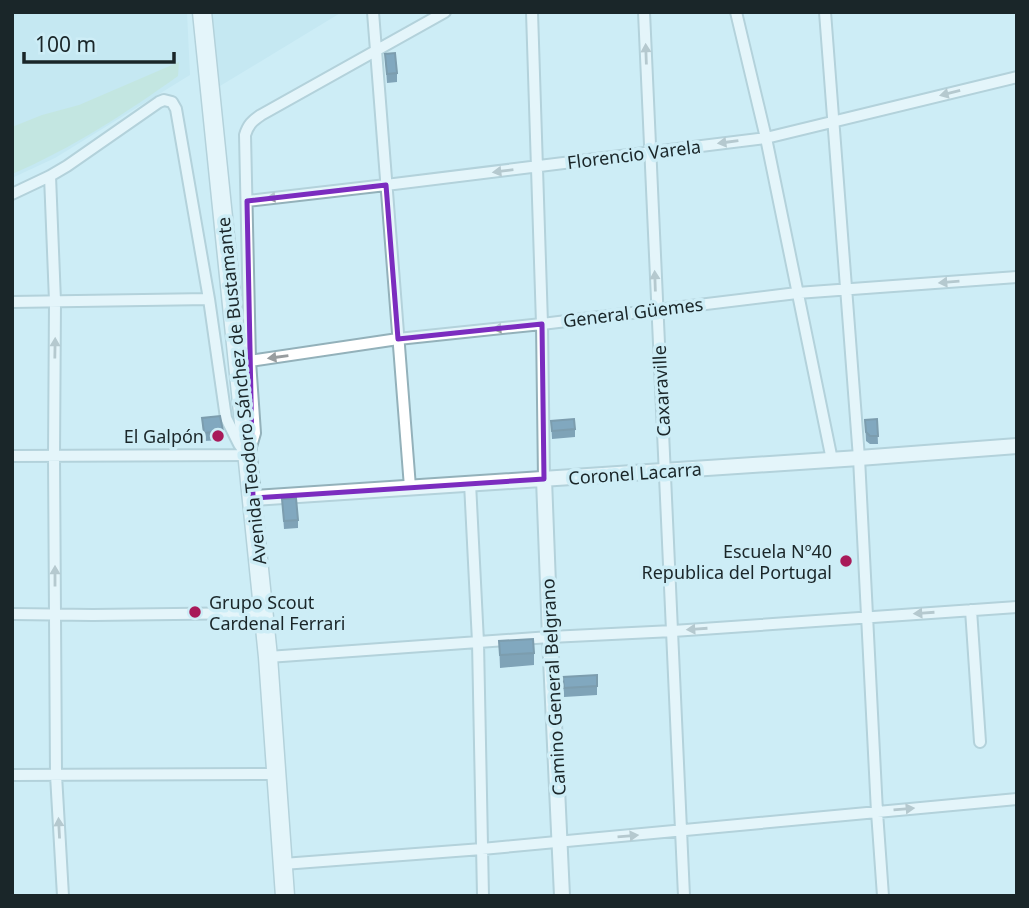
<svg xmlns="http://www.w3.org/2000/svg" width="1029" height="908" viewBox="0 0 1029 908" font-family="'Noto Sans',sans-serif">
  <rect width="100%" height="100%" fill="#cdedf6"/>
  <path fill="#bae2ee" d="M12 12H187L190 75 55 158 12 178Z
    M212 12H342L220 86Z"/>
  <path fill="#b7dec7" d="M179 62 178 76C126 113 71 149 12 174V127L42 115 79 105Z"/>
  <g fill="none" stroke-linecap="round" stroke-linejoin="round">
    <g stroke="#93b1ba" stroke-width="14">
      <path id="minor" d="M373 12 410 487
        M532 12 542 324 544 479
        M644 12 684 896
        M736 12 766 138 832 460
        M825 12 859 458 877 812 883 896
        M50 176 55 301 54 456 56 775 63 896
        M12 194 50 176 67 166 159 102 164 100 172 102 176 109 209 299 226 418 239 444 244 451
        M247 201 386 185 766 138 1017 77
        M12 302 209 299
        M250 361 398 339 542 324 797 293 1017 277
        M250 450 255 433 250 361 245 135C248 125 252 121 261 115L445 12
        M12 456 247 455
        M470 483 478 642 483 896
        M971 610 980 742
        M12 614 93 615 264 613
        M268 657 550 637 673 631 1017 607
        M12 775 277 774
        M283 864 482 849 1017 799"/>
    </g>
    <g stroke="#93b1ba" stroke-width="18">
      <path id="tertiary" d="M544 479 550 637 562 896
        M253 498 859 458 1017 446"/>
    </g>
    <g stroke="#93b1ba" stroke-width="21">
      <path id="primary" d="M202 12 268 657 285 896"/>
    </g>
    <use href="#minor" stroke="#fff" stroke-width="10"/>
    <use href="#tertiary" stroke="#fff" stroke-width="14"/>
    <use href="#primary" stroke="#fff" stroke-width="18"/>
  </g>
  <path fill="#1f496b" d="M385 54 397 73V82L387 83Z
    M202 418 223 431V440L204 441Z
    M877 419 878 444H870L866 441 865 420Z
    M551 421 575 429V437L552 439Z
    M282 499 298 520V528L284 529Z
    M499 641 534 653V665L500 668Z
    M597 675V695L564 697 563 677Z"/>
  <path fill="#24557c" stroke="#193c57" stroke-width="2" d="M395 53 397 73 387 74 385 54Z
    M220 416 223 431 204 433 202 418Z
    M574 419 575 429 552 431 551 421Z
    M877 419 878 436H870L866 432 865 420Z
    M296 498 298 520 284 521 282 499Z
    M533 639 534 653 500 655 499 641Z
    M597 675V686L564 688 563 677Z"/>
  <defs><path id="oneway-solid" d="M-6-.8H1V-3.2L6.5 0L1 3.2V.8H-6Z" transform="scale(1.75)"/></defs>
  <g fill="#989d9f">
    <use href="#oneway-solid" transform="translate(646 54) rotate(-92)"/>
    <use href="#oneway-solid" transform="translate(950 93) rotate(166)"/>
    <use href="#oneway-solid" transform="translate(728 142) rotate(172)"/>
    <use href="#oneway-solid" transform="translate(503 171) rotate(173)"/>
    <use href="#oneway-solid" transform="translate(277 197) rotate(174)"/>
    <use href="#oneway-solid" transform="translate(655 281) rotate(-92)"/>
    <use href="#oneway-solid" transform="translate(949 282) rotate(175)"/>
    <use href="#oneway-solid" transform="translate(503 328) rotate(174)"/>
    <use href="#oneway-solid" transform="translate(55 348) rotate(-89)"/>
    <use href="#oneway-solid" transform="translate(278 357) rotate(172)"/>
    <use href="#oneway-solid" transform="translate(55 576) rotate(-90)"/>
    <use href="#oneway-solid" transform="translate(924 613) rotate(176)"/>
    <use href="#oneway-solid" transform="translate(697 629) rotate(176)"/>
    <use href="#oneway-solid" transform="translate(904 809) rotate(-5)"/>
    <use href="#oneway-solid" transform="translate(59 828) rotate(-93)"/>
    <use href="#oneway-solid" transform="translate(628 836) rotate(-5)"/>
  </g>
  <path d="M0 0H1029V908H0ZM386 185 398 339 542 324 544 479 253 498 247 201Z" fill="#cdedf6" fill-opacity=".55" fill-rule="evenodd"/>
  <path fill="none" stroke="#7b2cbf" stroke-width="5" stroke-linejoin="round" d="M386 185 398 339 542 324 544 479 253 498 247 201Z"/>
  <g fill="#a81a59" stroke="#cdedf6" stroke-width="2.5">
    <circle cx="218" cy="436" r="7"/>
    <circle cx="846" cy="561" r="7"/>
    <circle cx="195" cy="612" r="7"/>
  </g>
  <g text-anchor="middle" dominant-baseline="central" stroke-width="7" stroke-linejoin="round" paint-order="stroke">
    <g font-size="18" fill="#1a2629" stroke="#cdedf6">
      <text transform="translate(634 154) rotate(-7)">Florencio Varela</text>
      <text transform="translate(633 312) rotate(-7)">General Güemes</text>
      <text transform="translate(241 391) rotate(-96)">Avenida Teodoro Sánchez de Bustamante</text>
      <text transform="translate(661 391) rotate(-93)">Caxaraville</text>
      <text transform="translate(635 473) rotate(-4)">Coronel Lacarra</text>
      <text transform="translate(553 687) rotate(-93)">Camino General Belgrano</text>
    </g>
    <g font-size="18" fill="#1a2629" stroke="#cdedf6" text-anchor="end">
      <text x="204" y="436">El Galpón</text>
      <text x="832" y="551">Escuela Nº40<tspan x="832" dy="21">Republica del Portugal</tspan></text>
      <text x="209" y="602" text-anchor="start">Grupo Scout<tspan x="209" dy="21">Cardenal Ferrari</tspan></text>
    </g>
  </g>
  <rect width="1029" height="908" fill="none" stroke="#1a2629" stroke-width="28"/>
  <path d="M24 52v10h150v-10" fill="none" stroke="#1a2629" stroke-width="3.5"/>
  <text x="35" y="52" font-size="21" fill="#1a2629" stroke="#cdedf6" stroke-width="5" paint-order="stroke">100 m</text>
</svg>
